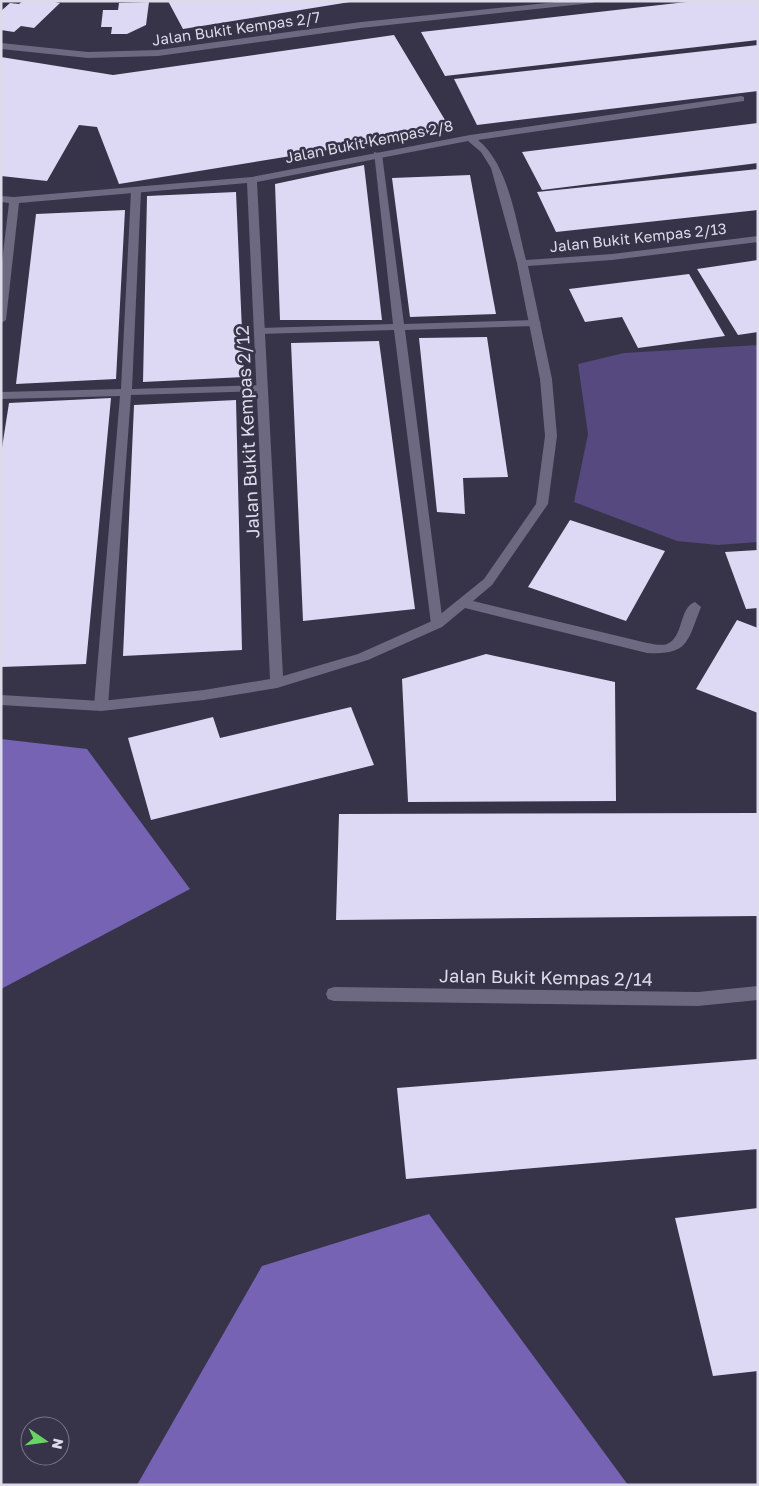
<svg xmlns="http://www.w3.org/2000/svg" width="759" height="1486" viewBox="0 0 759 1486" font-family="'Golos Text',sans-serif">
  <rect width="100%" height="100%" fill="#373348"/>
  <path fill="#55497f" d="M758 345V542L718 545 677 541 574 502 588 434 578 364 624 353Z"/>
  <path fill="#7663b4" d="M1 739 87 749 190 889 1 989Z
    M429 1214 628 1485H137L262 1266Z"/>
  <path fill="#ddd8f3" d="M23 1H50L60 3 34 28 21 26 14 32 1 30V11L10 3 19 4Z
    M168 1H350V2L183 29Z
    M695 1H758V40L445 76 421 32Z
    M149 2 146 25 127 34H111L112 27H101L103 10H118L119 3Z
    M394 35 451 130 119 184 97 127 79 125 47 181 1 176V57L113 75Z
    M758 45V91L477 125 454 79Z
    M758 123V163L542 190 522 152Z
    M364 165 382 320H280L275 184Z
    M758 169V210L556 232 537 192Z
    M470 175 496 314 410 317 392 178Z
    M236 192 244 377 143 382 147 196Z
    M125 210 116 379 16 384 36 214Z
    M758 260V332L738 335 697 269Z
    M689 274 725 336 638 348 622 317 585 322 569 289Z
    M487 337 508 477 463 478 465 514 437 512 419 338Z
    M379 341 415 609 303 621 291 343Z
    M111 398 86 664 1 667V454L9 403Z
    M236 400 242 650 123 656 134 405Z
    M570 520 665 551 626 621 528 587Z
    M758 550V608L746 609 725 552Z
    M737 620 758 628V713L696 689Z
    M486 654 615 682 616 801 408 802 402 679Z
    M351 707 374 765 151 820 128 738 213 717 220 738Z
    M758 813V916L336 920 339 814Z
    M758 1059V1149L406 1179 397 1088Z
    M758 1208V1371L713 1376 675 1218Z"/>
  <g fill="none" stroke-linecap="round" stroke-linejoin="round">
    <path fill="#6d6981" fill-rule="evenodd" d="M374 152 382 154 404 324 536 320 541 323 536 326 405 330 443 624 437 629 431 624 394 330 260 334 255 331 260 328 393 324Z
      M136 188 141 191 132 389 261 385 267 388 261 391 131 395 108 706 101 711 94 706 120 396 1 399V392L121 389 131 191Z"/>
    <path fill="#6d6981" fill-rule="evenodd" d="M566 1H596L592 3 361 28 158 56 88 58 1 49V43L88 52 158 50 361 22Z
      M741 96 744 97V101L478 140C509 165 516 222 526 260L612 254 758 236V242L612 260 528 266 552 379 557 436 548 504 492 585 473 601 647 643C653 644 662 646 667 644 684 637 679 607 695 602L701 607C687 642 689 655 647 653L465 608 442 627 368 660 277 688 204 700 101 711 1 705V695L101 701 204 690 270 679 247 183 19 203 6 320 1 323V270L9 203 1 202V196L14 197 252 177 470 135ZM468 141 481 152 491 168 517 263 540 379 545 436 536 504 484 579 432 621 358 654 283 676 257 182Z
      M758 986V1000L698 1006 334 1001 328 999 326 994 328 989 334 987 698 992Z"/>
  </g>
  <g text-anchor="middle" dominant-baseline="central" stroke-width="5" stroke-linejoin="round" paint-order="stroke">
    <g font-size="15" fill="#dddbe9" stroke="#373348">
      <text transform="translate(236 28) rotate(-8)">Jalan Bukit Kempas 2/7</text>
      <text transform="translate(369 141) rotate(-11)">Jalan Bukit Kempas 2/8</text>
      <text transform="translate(638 237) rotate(-6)">Jalan Bukit Kempas 2/13</text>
    </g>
    <g font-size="18" fill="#dddbe9" stroke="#373348">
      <text transform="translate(247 432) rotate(-93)">Jalan Bukit Kempas 2/12</text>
      <text transform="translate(546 977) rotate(1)">Jalan Bukit Kempas 2/14</text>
    </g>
  </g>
  <rect width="759" height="1486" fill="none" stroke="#dddbe9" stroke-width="5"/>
  <g transform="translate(45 1441) rotate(103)"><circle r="24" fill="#373348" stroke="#797688"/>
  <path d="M0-4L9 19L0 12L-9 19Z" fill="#69d464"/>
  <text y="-8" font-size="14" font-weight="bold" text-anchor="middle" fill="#dddbe9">N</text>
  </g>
</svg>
